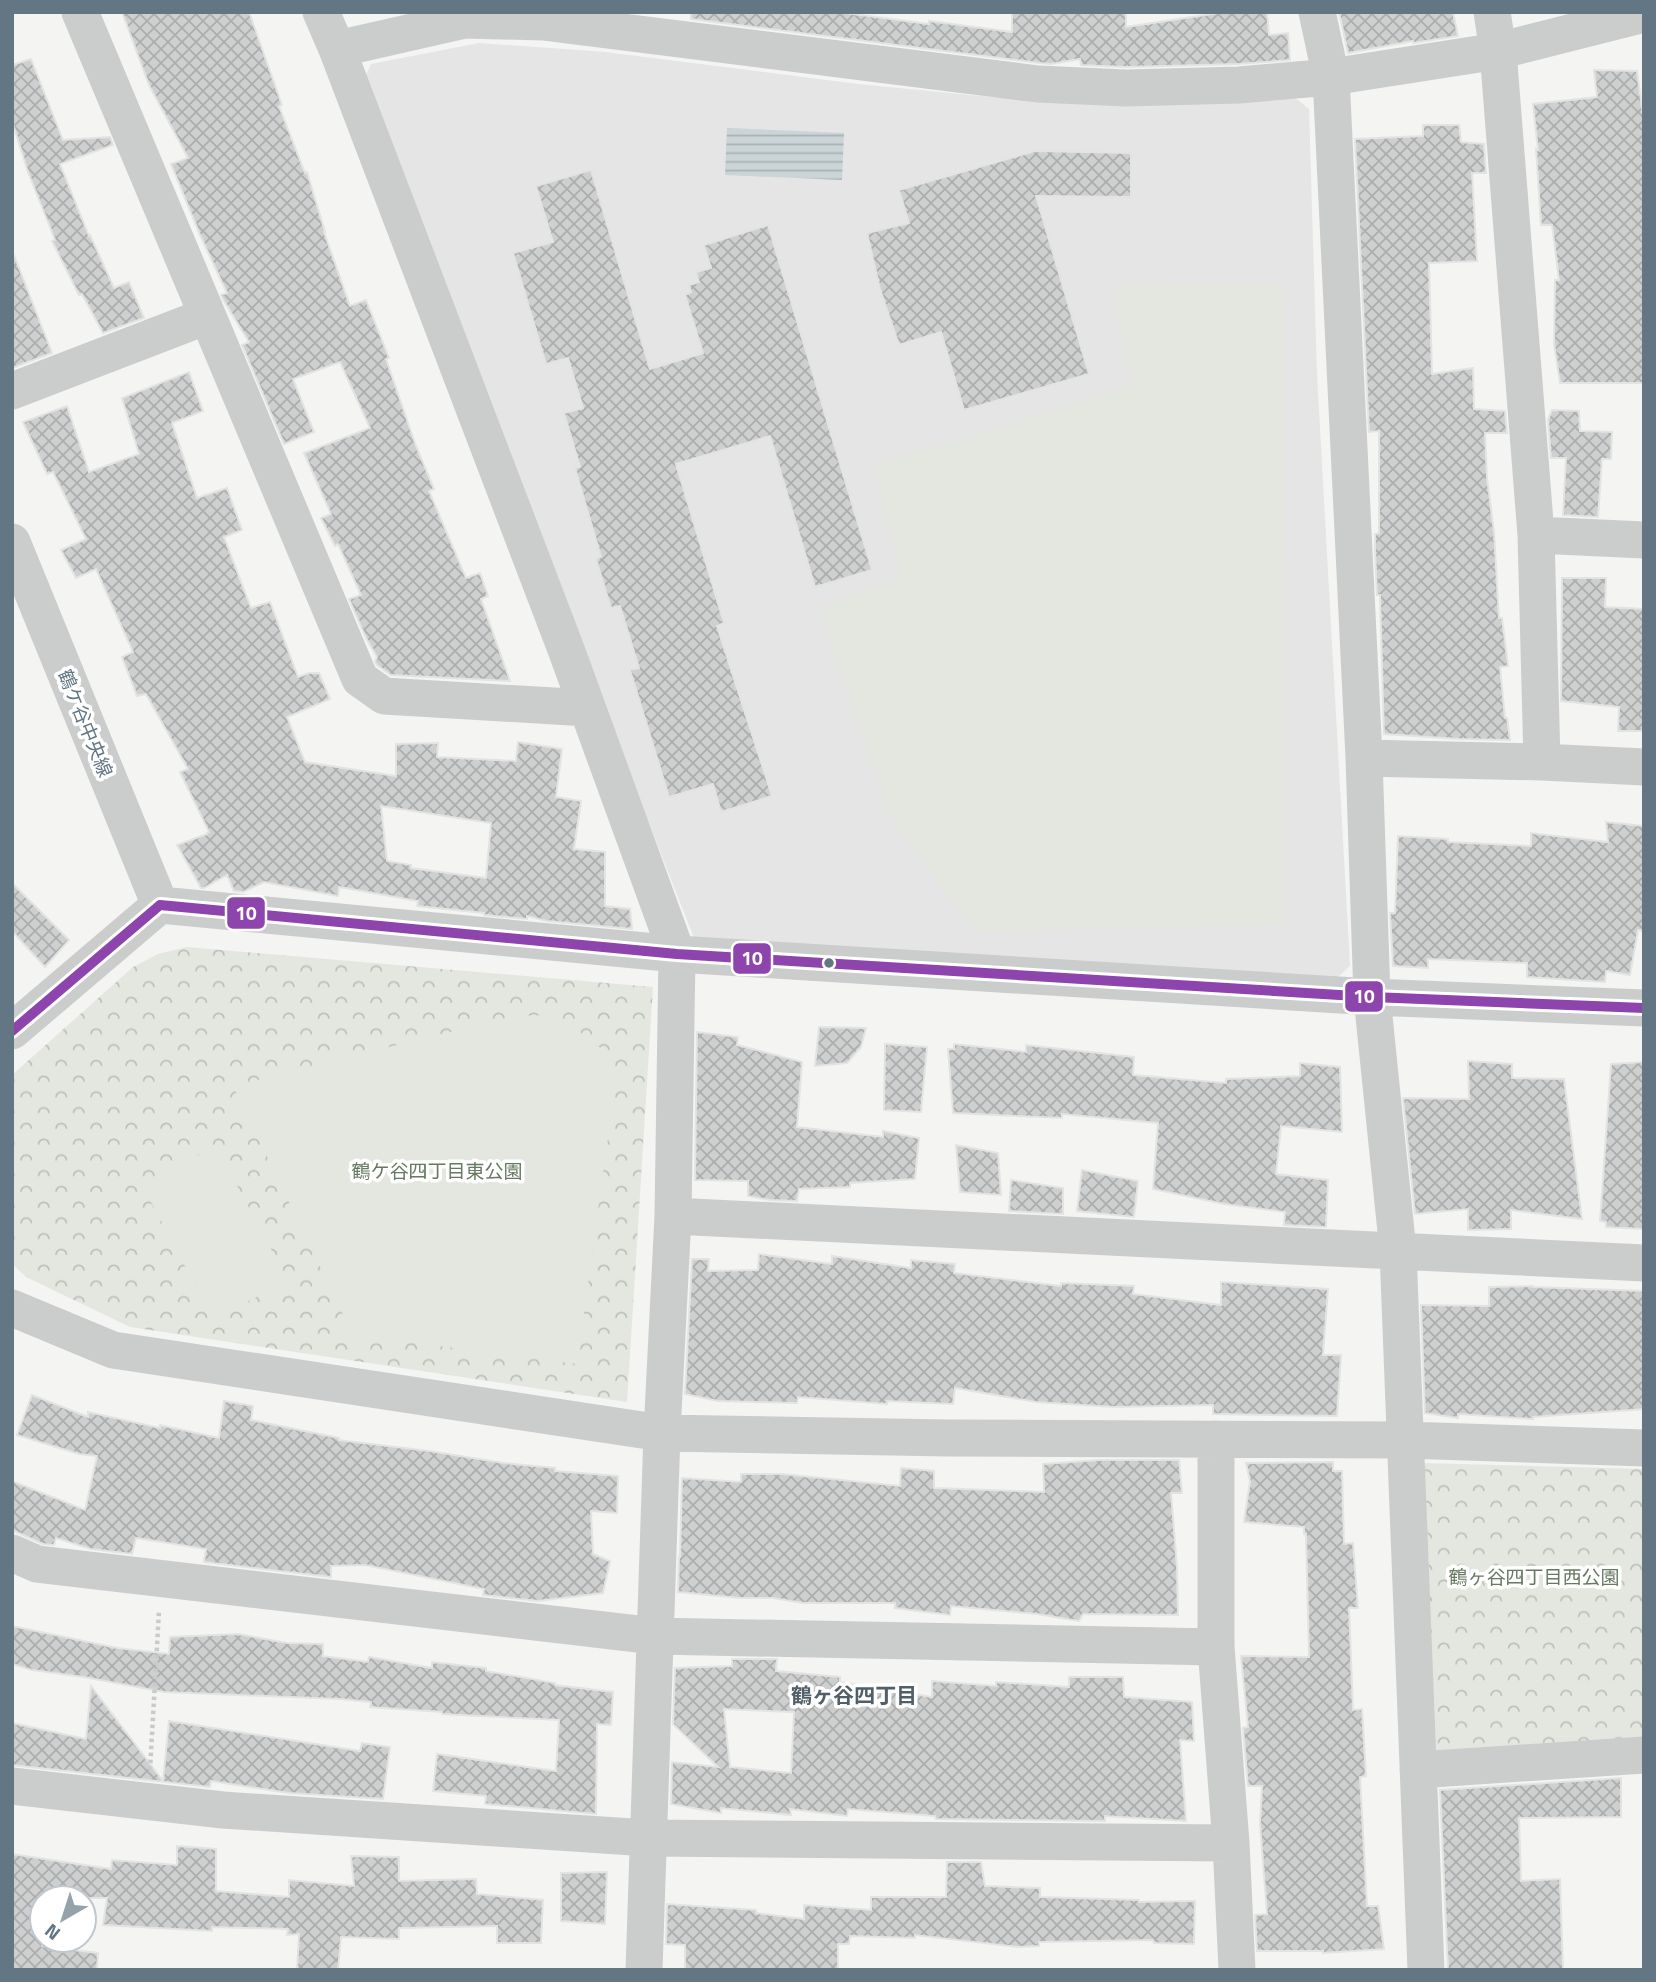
<svg xmlns="http://www.w3.org/2000/svg" width="1656" height="1982" viewBox="0 0 1656 1982" font-family="'Titillium Web','Noto Sans JP',sans-serif">
  <defs>
    <pattern id="park-crowns" width="20" height="18" patternUnits="userSpaceOnUse" patternTransform="scale(1.75)"><rect width="20" height="18" fill="#e4e7e0"/><path d="M2 6a3 3 0 1 1 6 0M12 15a3 3 0 1 1 6 0" fill="none" stroke="#bcc0bb"/></pattern>
    <pattern id="water-rules" width="6" height="5" patternUnits="userSpaceOnUse" patternTransform="scale(1.75)"><rect width="6" height="5" fill="#cbd4d7"/><path d="M0 2.5h6" fill="none" stroke="#a8b1b4"/></pattern>
    <pattern id="building-cross-hatch" width="8" height="8" patternUnits="userSpaceOnUse" patternTransform="scale(1.75)"><rect width="8" height="8" fill="#ced0d0"/><path d="M0 0l8 8M0 8l8-8" fill="none" stroke="#abadae"/></pattern>
  </defs>
  <rect width="100%" height="100%" fill="#f4f4f2"/>
  <path fill="#e4e5e4" d="M479 43 605 52 858 84 991 97 1137 104 1289 93 1309 109 1317 375 1350 966 1328 986 698 948 360 88 371 64Z"/>
  <path fill="url(#park-crowns)" d="M187 947 653 987 627 1402 130 1327 26 1277 12 1264V1075L133 967 158 954Z
    M1421 1463 1644 1469V1744L1428 1756Z"/>
  <path fill="#e4e7e0" d="M1283 283 1287 924 976 932 895 825 819 608 903 578 873 466 1134 385 1111 286Z
    M558 1015 607 1053 617 1072 577 1364 353 1335 233 1086 514 1016Z
    M216 1146 288 1281 213 1319 142 1185Z"/>
  <path fill="url(#water-rules)" d="M727 128 844 133 842 180 725 175Z"/>
  <path fill="url(#building-cross-hatch)" stroke="#e3e3e2" stroke-width="2" fill-rule="evenodd" d="M122 12H249L282 105 279 106 305 173 307 172 325 232H324L350 306 366 300 389 358 386 359 416 446 434 489 429 491 466 578 480 573 488 596 481 599 510 681 391 675 377 665 375 662 377 657 366 638 349 599 361 595 338 544 335 546 321 518 331 514 304 453 370 428 340 362 293 379 314 432 284 444 242 345 249 342 224 301 221 295 227 293 200 235 171 164 188 158 149 85Z
    M691 12H838L929 24V21L1012 32V12H1126V27L1225 12H1267L1269 35 1288 33 1290 60 1238 64 1126 67 1081 65 1080 59 1051 64 1040 63 691 19Z
    M1339 12H1453L1458 36 1413 43V41L1348 53Z
    M31 59 63 140 110 137 113 145 60 164 89 236 90 235 114 288 129 282 144 318 103 333 82 294 79 295 52 241 55 240 28 172 12 121V65Z
    M1594 70 1637 71 1644 123V383H1560L1554 344 1555 280H1559L1552 225H1541L1536 149 1538 150 1533 104 1597 97Z
    M1423 125H1459L1461 142 1484 144 1486 173H1472L1477 261 1429 263 1432 374 1473 368 1474 409 1505 411 1507 433H1485L1487 478 1494 532 1499 618H1502L1508 666 1500 667 1505 718H1507L1510 740 1460 739 1384 734 1380 595H1377L1375 550V534L1379 533V431L1369 432 1355 139 1423 136Z
    M1035 151 1131 153V197L1036 196 1089 374 964 410 941 332 899 345 880 289 867 233 909 223 899 190Z
    M591 170 650 369 703 353 685 295 691 292 689 285 699 282 696 272 711 268 704 245 768 225 872 570 815 587 770 436 676 464 724 623 717 626 772 796 721 812 713 784 669 797 630 670 639 668 620 606 611 608 596 559 601 557 575 468 580 467 564 413 583 408 568 358 546 364 513 253 553 242 536 186Z
    M14 255 52 353 12 368V256Z
    M189 372 203 411 172 423 197 498 227 488 242 530 224 537 251 608 270 602 298 677 309 673H319L330 699 287 717 305 762 396 776V744L438 743 437 757 516 761 518 742 562 749 556 797 581 801 574 849 605 852V906L630 909 632 929 547 921 527 916V919L484 915V913L417 906 418 901 339 887 338 896 264 882 243 892 234 891 227 875 204 888H201L177 845 207 834V833L209 832 180 772 188 769 146 694 137 696 122 657 133 652 96 569 76 578 61 550 86 539 53 472 47 474 23 422 67 406 89 472 139 454 122 398ZM381 806 491 823 486 878 411 868V865L387 861Z
    M1552 410 1579 411 1580 431 1612 432 1611 459H1602L1598 517 1563 515 1566 458H1551L1548 420Z
    M1562 578H1606L1605 607 1644 609V731H1618L1619 707 1561 701Z
    M1606 822 1644 826V931L1638 930 1630 975 1606 971 1605 982 1527 977V963L1428 959V968L1393 966 1390 913H1395L1398 836 1448 839V842L1531 846V833L1608 842Z
    M12 883 69 940 45 967 12 931Z
    M819 1027 866 1028 861 1047 847 1063 815 1066Z
    M697 1032 738 1037 737 1045 802 1062 797 1127 883 1137V1131L919 1138 915 1179 850 1183V1187L799 1189 797 1201 770 1200 748 1196V1181L695 1180Z
    M885 1044 927 1047 921 1112 884 1110Z
    M954 1044 1026 1052V1045L1134 1057 1133 1075 1226 1083V1079L1300 1076V1063L1340 1067 1342 1132 1281 1126 1276 1174 1328 1180 1326 1227 1284 1225 1285 1212 1224 1204 1153 1189 1158 1123 1062 1114V1118L953 1113 948 1049H954Z
    M1468 1061 1512 1064V1078L1564 1079 1582 1219 1511 1210V1229L1468 1230V1209L1415 1214 1403 1098 1469 1099Z
    M1644 1062V1229L1606 1227V1222L1600 1221 1611 1064Z
    M956 1145 998 1153 1001 1195 960 1192Z
    M1082 1170 1138 1181 1134 1217 1077 1211Z
    M1011 1180 1063 1188V1214L1009 1211Z
    M759 1254 832 1264V1256L911 1268V1260L955 1264 954 1273 1061 1286V1283L1134 1286 1133 1294 1221 1305V1282L1328 1289 1323 1355H1341L1337 1416 1213 1414V1405L1114 1407 1036 1402 955 1388 953 1404 887 1401V1404L798 1397 797 1403 718 1401 685 1394 692 1259H709L708 1271 758 1270Z
    M1533 1286V1287L1644 1291V1409L1533 1417V1419L1458 1414V1418L1425 1413 1421 1305 1489 1306V1287Z
    M32 1395 88 1417V1412L160 1428V1425L219 1438 224 1401 253 1406 251 1420 339 1438 338 1440 429 1451 504 1463 555 1468V1471L618 1476 617 1513 591 1511 593 1554 610 1561 603 1593 538 1601 483 1595 484 1589 365 1565 331 1566V1577L204 1562 206 1549 136 1538 132 1554 91 1549 56 1538 54 1545 43 1544 12 1530V1481L85 1510 97 1456 79 1454 17 1435Z
    M1100 1460H1179L1182 1493H1171L1177 1567 1178 1615 1083 1614 1079 1621 1037 1614 951 1606 950 1615 895 1608V1603H803L773 1598H740L678 1592 679 1557H680L682 1478 741 1482V1474H782L900 1486 901 1468 934 1471V1488L1044 1492 1043 1464Z
    M1333 1462V1471H1342L1344 1544 1353 1543 1358 1608H1349L1353 1710 1362 1709 1366 1776 1360 1777 1367 1906H1378L1384 1949 1323 1953V1951H1257L1255 1915 1267 1914 1260 1824 1262 1786H1248L1243 1728 1248 1727 1241 1656 1309 1657 1306 1534H1304V1527L1244 1522 1250 1481 1246 1463Z
    M12 1626 117 1648 169 1654 170 1637 238 1634 287 1643 323 1644V1656L368 1662 369 1657 432 1668V1662L486 1668V1671L555 1683V1685L613 1692 611 1725 597 1724 596 1814 485 1804 486 1796 433 1791 437 1754 556 1771 559 1720 442 1714V1712L370 1707 371 1702 340 1699 164 1692 84 1677 32 1670 12 1664Z
    M732 1659H777L776 1671 840 1677V1682L932 1697V1681L996 1686V1682L1069 1687V1677H1123L1124 1697 1192 1702 1194 1741 1180 1740 1186 1821 1105 1816V1821L936 1819 935 1816 848 1809 847 1816 790 1809 791 1815 721 1808V1813L671 1804 672 1762 718 1767 673 1724 675 1668 732 1666ZM724 1709 794 1712 791 1773 730 1767Z
    M91 1686 163 1781 169 1721 360 1751 362 1743 390 1747 383 1799 289 1793 211 1781 210 1787 12 1765V1723L86 1739Z
    M1621 1778V1817L1519 1818 1521 1881 1560 1879 1563 1970H1448L1440 1790Z
    M177 1846 216 1849V1891L289 1897V1880L354 1886 351 1856 399 1857V1881L476 1879 477 1894 543 1900 541 1943H497V1926L399 1928V1939L341 1937 338 1970H297L299 1934 287 1935 288 1929 212 1927V1931L103 1925 107 1898H42V1946L98 1953 97 1970H12V1854L111 1869 112 1860 177 1865Z
    M947 1862H981L985 1886 1040 1888V1897L1139 1900V1902L1195 1901 1194 1944 1154 1943 1153 1940 1039 1942V1946L1018 1947 915 1935V1938L850 1936 849 1944H838V1970H685V1945L666 1944 667 1904 756 1910V1913L804 1919V1905L871 1910V1897H946Z
    M607 1872 605 1924 561 1921V1873Z"/>
  <g fill="none" stroke-linecap="round" stroke-linejoin="round">
    <path stroke="#c9caca" stroke-width="4.5" stroke-dasharray="3.5 3.5" stroke-linecap="butt" d="M150 1770 159 1611"/>
    <path stroke="#cbcdcd" stroke-width="37" d="M80 12 360 679 384 696 587 708
      M321 12 337 49 567 652 677 954 673 1216 662 1433 644 1970
      M1317 12 1331 77 1364 758 1372 997 1398 1251 1426 1970
      M1492 12 1498 51 1536 535 1542 762
      M337 49 465 20 543 22 1038 84 1126 88 1239 85 1331 77 1498 51 1644 14
      M12 391 207 316
      M1536 535 1644 540
      M12 542 160 905
      M1364 758 1542 762 1644 767
      M12 1031 160 905 677 954 1372 997 1644 1008
      M673 1216 1644 1263
      M12 1308 113 1350 662 1433 949 1438 1405 1440 1644 1448
      M1216 1439V1647L1231 1843 1237 1970
      M12 1553 37 1564 655 1636 1216 1647
      M1418 1770 1644 1755
      M12 1786 223 1810 648 1838 1231 1843"/>
    <g stroke="#fff" stroke-width="16">
      <path id="bus-1" d="M12 1031 160 905 677 954 1372 997 1644 1008"/>
    </g>
    <use href="#bus-1" stroke="#8e44ad" stroke-width="10"/>
  </g>
  <circle fill="#627684" stroke="#fff" stroke-width="2.5" cx="829" cy="963" r="6"/>
  <g text-anchor="middle" dominant-baseline="central" stroke-width="7" stroke-linejoin="round" paint-order="stroke">
    <g font-size="19" fill="#627684" stroke="#fff">
      <text transform="translate(86 723) rotate(68)">鶴ケ谷中央線</text>
    </g>
    <g font-size="19" fill="#677a61" stroke="#fff">
      <text x="437" y="1170">鶴ケ谷四丁目東公園</text>
      <text x="1534" y="1576">鶴ヶ谷四丁目西公園</text>
    </g>
    <g font-size="21" font-weight="bold" fill="#505f68" stroke="#fff">
      <text x="854" y="1695">鶴ヶ谷四丁目</text>
    </g>
  </g>
  <g stroke="#fff" stroke-width="2.5">
    <rect x="226" y="896" width="40" height="34" rx="7" fill="#8e44ad"/>
    <rect x="732" y="942" width="40" height="33" rx="7" fill="#8e44ad"/>
    <rect x="1344" y="980" width="40" height="33" rx="7" fill="#8e44ad"/>
  </g>
  <g font-size="19" text-anchor="middle" font-weight="bold" fill="#fff">
    <text x="246" y="920">10</text>
    <text x="752" y="965">10</text>
    <text x="1364" y="1003">10</text>
  </g>
  <rect width="1656" height="1982" fill="none" stroke="#627684" stroke-width="28"/>
  <g transform="translate(63 1919) rotate(219)"><circle r="33" fill="#ffffff" stroke="#c0c8ce" stroke-width="2"/>
  <path d="M0-5L12 26L0 18L-12 26Z" fill="#95a2aa"/>
  <text y="-10" font-size="19" font-weight="bold" text-anchor="middle" fill="#627684">N</text>
  </g>
</svg>
